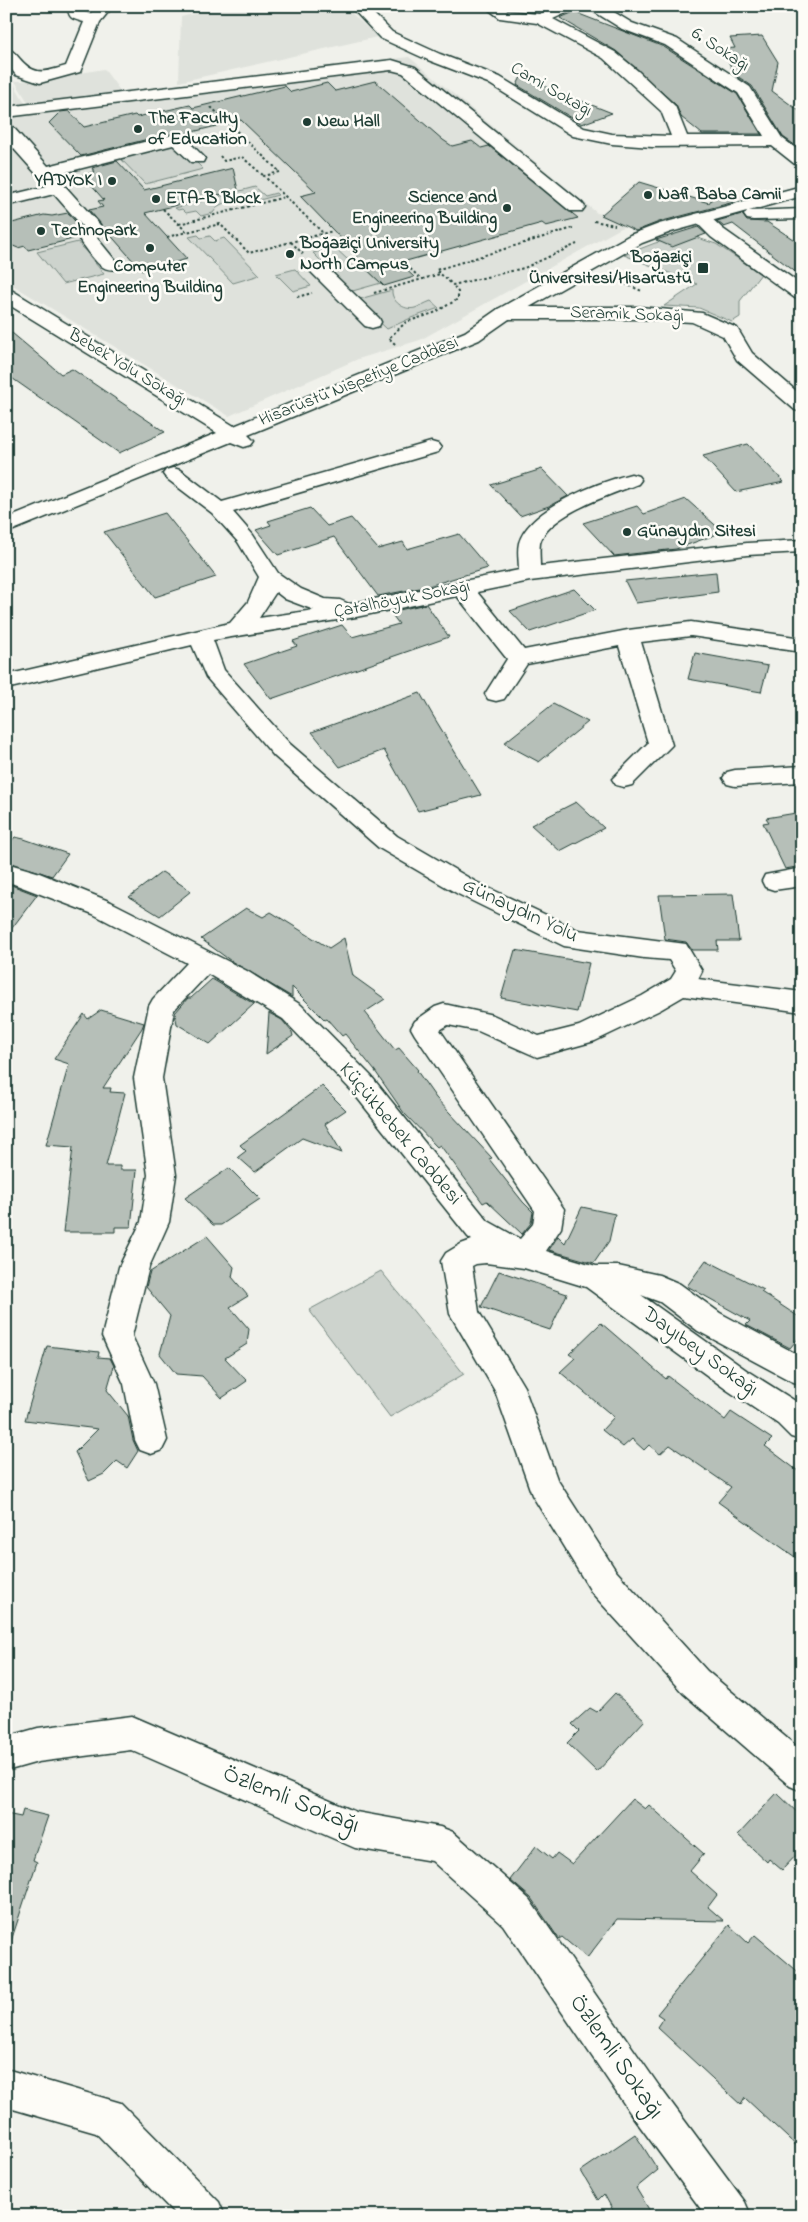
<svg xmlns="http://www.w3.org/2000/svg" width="808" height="2222" viewBox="0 0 808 2222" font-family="'Indie Flower',sans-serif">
  <rect width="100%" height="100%" fill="#f0f1eb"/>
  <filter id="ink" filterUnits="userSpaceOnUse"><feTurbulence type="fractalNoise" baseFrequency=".02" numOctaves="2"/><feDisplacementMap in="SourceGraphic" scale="10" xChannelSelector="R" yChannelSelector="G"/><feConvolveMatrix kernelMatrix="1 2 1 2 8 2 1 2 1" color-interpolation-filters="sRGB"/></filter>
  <g filter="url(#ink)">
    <path fill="#dfe2dc" d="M225 6H344L377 37 179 82 181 17Z
      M409 57 597 213 630 218 634 224 621 228 420 340 358 359 229 416 6 281V71L27 106Z
      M104 69 121 92 29 104 15 81H32Z"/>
    <path fill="#cdd3cd" stroke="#768880" d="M170 145H179L203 169 145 184 119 157Z
      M255 187 265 196 276 193 278 195 256 201H228L218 206 213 213 201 216 196 211 186 213 182 209 178 210 175 208Z
      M198 235 201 238 210 236 215 241 224 238 260 275 233 283 189 237Z
      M689 235 716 244 761 274 740 301V317L732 322 699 308 664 306 697 284 624 255 655 243Z
      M78 242 104 274 63 284 37 252Z
      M334 247 347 259 354 257 381 283 349 292 326 270 329 269 313 253Z
      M295 269 311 286 293 291 276 274Z
      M392 290C391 301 404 311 415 308 421 306 425 303 431 301L439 308 411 318 387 329 356 300Z
      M381 1271 464 1374 390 1417 309 1310Z"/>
    <path fill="#b6bfb8" stroke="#1f3d34" d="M574 12 664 47 737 94 761 134H702L681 117 676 105 616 51 560 18Z
      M762 36 778 62 772 91 802 113V150L783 137 752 86 734 74 723 49 735 48 730 38Z
      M521 77 612 113 582 124 517 85Z
      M375 81 443 140 452 146 472 141 481 148 489 146 578 218 546 226 542 223 399 263 414 277 384 286 354 257 358 256 300 196 316 192 241 120 184 134 176 132 81 156 49 123 60 112 69 111 84 127 135 115 137 117 190 105 193 108 285 86 291 92 327 83 335 91Z
      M117 161 144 190 233 168 238 190 145 213 187 259 142 271 107 231 100 232 101 224 89 210 103 207 98 201 104 200 82 175 95 172 92 168Z
      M639 182 709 203 717 191 734 202 659 222 636 231 601 215Z
      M68 213 80 227 77 238 28 250 25 246 18 248 6 243V231L12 223 44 215 52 216Z
      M742 214 747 221 767 222 802 245V277L733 224 724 227 717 221Z
      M698 227 706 234 672 247 656 240Z
      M6 328 61 374 72 369 165 432 119 453 6 374Z
      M748 444 784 482 736 492 703 456Z
      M542 469 568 496 549 506 520 516 491 485Z
      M686 499 723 532 676 549 614 556 583 523 637 506 644 514Z
      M310 508 327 526 351 518 378 549 403 542 407 549 459 534 488 568 425 587 378 596 334 537 278 555 256 530 271 525 268 521Z
      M165 513 216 577 155 597 104 532Z
      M716 572 718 592 636 603 625 581Z
      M574 589 595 610 530 632 510 611Z
      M426 604 449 637 271 699 244 664 297 646 293 641 342 625 352 637 399 624 390 612Z
      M695 653 768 666 761 692 688 679Z
      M420 693 432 714 481 795 418 811 384 750 340 767 312 732Z
      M553 704 588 722 539 762 504 743Z
      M576 802 604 828 560 851 531 825Z
      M802 812V866L785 869 763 823 769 822 766 818Z
      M15 837 24 839 68 854 52 876 6 861V847Z
      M162 872 191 891 160 916 129 897Z
      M6 883 37 895 6 936Z
      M733 894 739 941H717L718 950H692L686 942 665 939 659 895Z
      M246 908 263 917 271 912 329 948 344 938 353 976 385 999 365 1012 395 1050 399 1048 418 1070 417 1071 436 1098 492 1158 489 1159 523 1202 533 1212 531 1223 522 1234 487 1201 483 1203 440 1145 437 1147 404 1113 375 1071 345 1034 342 1036 327 1019 325 1020 292 987V997L231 961 201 939Z
      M515 950 589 963 577 1012 501 998Z
      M212 979 254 1004 210 1044 177 1024 175 1013 188 998H191Z
      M101 1010 144 1023 142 1028 103 1088H111L110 1092 125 1093 106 1166H120V1170H137L131 1227H115V1232H63L73 1147 46 1145 69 1064 54 1059 84 1014 88 1019Z
      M269 1013 282 1020 292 1032 293 1036 266 1054Z
      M322 1086 346 1110 325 1124 342 1153 302 1138 255 1172 238 1157 246 1151 240 1145Z
      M229 1168 260 1199 221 1225H213L185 1198Z
      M582 1207 615 1214 609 1241 594 1263 549 1250 558 1236 565 1243Z
      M207 1236 234 1267 232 1277 248 1296 230 1307 249 1329 247 1344 225 1358 247 1381 222 1398 202 1376 176 1374 160 1354 170 1316 146 1287 150 1272Z
      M706 1260 764 1290 761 1292 802 1319V1334L790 1348 746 1325 750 1321 687 1286Z
      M499 1271 567 1294 550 1330 481 1307Z
      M601 1323 666 1379 668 1376 725 1420 731 1412 772 1439 765 1446 802 1474V1562L718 1502 731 1487 670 1445 660 1454 649 1445 644 1450 632 1439 623 1447 602 1430 614 1417 560 1372 575 1358 569 1354Z
      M47 1346 99 1352 98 1357 110 1358 114 1366 107 1390 128 1416 133 1440 138 1451 127 1468 117 1461 104 1474 89 1481 75 1452 98 1429 25 1420Z
      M615 1693 645 1720 597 1772 567 1743 579 1731 572 1724 590 1708 597 1712Z
      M777 1793 802 1817V1849L782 1870 769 1859 767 1862 738 1835Z
      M632 1799 645 1809 649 1805 704 1854 690 1871 717 1895 708 1907 724 1921 617 1919 587 1958 562 1937 559 1939 531 1898 510 1880 536 1846 552 1859 557 1853 572 1864Z
      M23 1810 48 1816 33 1860 37 1862 11 1941 6 1940V1814L21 1817Z
      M729 1925 748 1943 755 1935 802 1975V2151L745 2098 741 2105 657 2027 663 2018 657 2014Z
      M635 2134 658 2170 636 2188 653 2216H616L604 2194 598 2200 581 2171Z"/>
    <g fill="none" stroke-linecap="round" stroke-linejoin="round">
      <g stroke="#1f3d34" stroke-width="3">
        <path id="minor" d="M68 6H84V12L90 14 97 6H113L100 22 80 72 40 83 16 75 6 63V48C12 50 15 53 19 58 35 77 44 72 66 66L84 22C73 19 68 19 68 6Z
          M350 6H366L392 32 440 54 500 77 584 128 612 134 671 136 661 111 603 58 537 23 500 18 484 6H502L509 11 539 14 557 6H577L575 9 553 19 615 52 638 71 675 106 687 136H764L738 93 665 45 622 29 585 6H604L632 23 677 39 750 87 782 138 802 153V166L796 165 772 146 652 147 612 144 573 136 488 83 428 60 380 38Z
          M392 60 415 67 582 203 585 207 582 211H570L403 73 391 70 6 117V107Z
          M6 125 12 126 48 166 176 134 182 135 205 158 203 162H191L173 145 55 175 100 225 97 238 119 265 116 269C100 273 91 254 82 243L79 239 82 226 54 194 6 206V196L47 186 6 140Z
          M701 213 707 214 723 229 802 285V299L795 298 711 237 692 218 695 214Z
          M317 263 323 264 379 318 381 322 379 326 372 328 365 326 311 272 308 268 311 264Z
          M505 307H640L702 313 737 328 752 353 802 396V412L795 410 737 360 723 336 692 322 640 319H505L498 317 496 313 498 309Z
          M431 442 438 444 441 448 438 452 233 512 253 535 278 573 301 589 325 599 340 600 349 604 519 570C519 561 517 551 519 543 529 508 599 482 631 474L638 476 641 480 638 484C613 494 548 514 540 543 539 550 540 559 540 566L747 543 802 540V552L747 555 530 581 477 592 524 650 628 630 691 622 802 638V652L691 636 641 642 672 745 632 785 624 787 616 785 612 779 648 743 619 646 527 664 504 699 496 701 488 699 485 694 507 659 457 596 356 617 213 640 224 670 290 744 397 836 476 882 578 930 686 944 702 971 698 979 802 992V1012L684 996 660 1010 595 1041 537 1057 478 1031 448 1025 440 1030 564 1209 561 1228 546 1251 596 1266H618L659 1275 680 1284 720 1313 802 1357V1385L791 1381 698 1331 660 1302 641 1295 749 1372 800 1404 802 1406V1440L791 1437 778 1424 727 1390 586 1287 524 1268 486 1263 476 1264 472 1266 479 1312 524 1387 557 1479 616 1571 707 1671 802 1751V1791L790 1786 683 1693 592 1593 532 1495 495 1391 450 1314 441 1261 446 1253 461 1244 472 1240 468 1237 351 1090 283 1019 208 974 174 1010 162 1078 176 1175 169 1222 149 1267 132 1336 154 1384 167 1440 162 1450 151 1454 140 1450 135 1440 124 1384 102 1336 119 1267 141 1222 148 1175 134 1078 149 1006 153 999 187 963 93 914 6 881V863L37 872 111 902 247 971 301 1005 371 1076 488 1221 520 1239 533 1224 535 1211 415 1035 411 1028 415 1021 435 1007 444 1004 493 1015 539 1036 579 1026 642 996 671 979 676 971 669 960 644 958 564 946 458 894 379 848 274 756 206 677 192 645 6 689V675L230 623 248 602 259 577 238 542 212 513 166 478 163 474 166 470 173 468 180 470 222 502ZM276 592 285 599 314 610 259 618Z
          M802 766V782L735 786 727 784 723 778 727 772 735 770Z
          M802 868V886L774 890 765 887 762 881 765 875Z
          M132 1716 356 1812 440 1827 453 1832 529 1899 659 2086 745 2202 751 2216H706L631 2114 503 1925 432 1861 355 1848 131 1750 38 1762 6 1771V1737L38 1728Z
          M6 2069 121 2103 219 2202 225 2216H177L96 2133 6 2107Z"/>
      </g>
      <g stroke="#1f3d34" stroke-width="3">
        <path id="major" d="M802 186V196L749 211 802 209V219L753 220 747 219 744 215 747 211 671 232 642 243 512 317 479 340 248 435 254 441 251 445 244 447 231 442 6 533V519L217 433 6 303V290L13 291 234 426 465 332 498 309 630 235 659 224Z"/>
      </g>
      <path stroke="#1f3d34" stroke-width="2" stroke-dasharray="2.5 2.5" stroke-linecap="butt" d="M211 107 280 172
        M220 156 224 161 242 157 264 176
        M280 172 264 176 322 232
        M163 209 187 232 220 224 249 253 333 231
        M594 221 615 225
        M179 224 285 197
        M573 228 436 270 453 285 524 268 577 244
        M167 237 187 232
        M291 242 303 254
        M403 262 421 279
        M611 278 642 291
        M374 293 440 274
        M297 297 312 293
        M395 344 389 338 406 322 434 313 458 299V292L453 285"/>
      <use href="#minor" fill="#fdfcf7" fill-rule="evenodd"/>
      <use href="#major" fill="#fdfcf7" fill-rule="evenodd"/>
    </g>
  </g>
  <g fill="#1f3d34" stroke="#fdfcf7" stroke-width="2">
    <circle cx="307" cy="122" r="5"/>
    <circle cx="138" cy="129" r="5"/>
    <circle cx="112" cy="181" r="5"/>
    <circle cx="648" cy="195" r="5"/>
    <circle cx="156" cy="199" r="5"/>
    <circle cx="507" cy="208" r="5"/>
    <circle cx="41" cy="231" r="5"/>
    <circle cx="150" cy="248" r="5"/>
    <circle cx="290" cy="254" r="5"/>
    <rect x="697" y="262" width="12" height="12" rx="2.5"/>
    <circle cx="627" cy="532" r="5"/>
  </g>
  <g text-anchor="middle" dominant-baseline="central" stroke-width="5" stroke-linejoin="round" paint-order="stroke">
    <g font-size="18" fill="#1f3d34" stroke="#fdfcf7">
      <text transform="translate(720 50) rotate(33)">6. Sokağı</text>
      <text transform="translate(551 90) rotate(30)">Cami Sokağı</text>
      <text transform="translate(627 315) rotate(2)">Seramik Sokağı</text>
      <text transform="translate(127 368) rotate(31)">Bebek Yolu Sokağı</text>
      <text transform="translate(359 382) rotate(-22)">Hisarüstü Nispetiye Caddesi</text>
      <text transform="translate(402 600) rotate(-11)">Çatalhöyuk Sokağı</text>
    </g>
    <g font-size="18" font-weight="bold" fill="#1f3d34" stroke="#fdfcf7" text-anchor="start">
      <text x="148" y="119">The Faculty<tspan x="148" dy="21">of Education</tspan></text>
      <text x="317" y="122">New Hall</text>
      <text x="102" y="181" text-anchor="end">YADYOK I</text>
      <text x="658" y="195">Nafi Baba Camii</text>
      <text x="497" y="198" text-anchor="end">Science and<tspan x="497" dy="21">Engineering Building</tspan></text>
      <text x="166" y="199">ETA-B Block</text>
      <text x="51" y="231">Technopark</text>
      <text x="300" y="244">Boğaziçi University<tspan x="300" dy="21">North Campus</tspan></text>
      <text x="692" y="258" text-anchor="end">Boğaziçi<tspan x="692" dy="21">Üniversitesi/Hisarüstü</tspan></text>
      <text x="150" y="267" text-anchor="middle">Computer<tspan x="150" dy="21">Engineering Building</tspan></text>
      <text x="637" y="532">Günaydın Sitesi</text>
    </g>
    <g font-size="21" fill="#1f3d34" stroke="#fdfcf7">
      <text transform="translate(520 911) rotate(25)">Günaydın Yolu</text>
      <text transform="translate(400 1134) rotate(50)">Küçükbebek Caddesi</text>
      <text transform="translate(700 1352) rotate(36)">Dayıbey Sokağı</text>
    </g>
    <g font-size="25" fill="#1f3d34" stroke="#fdfcf7">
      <text transform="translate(291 1800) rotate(22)">Özlemli Sokağı</text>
      <text transform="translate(616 2057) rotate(55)">Özlemli Sokağı</text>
    </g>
  </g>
  <rect width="808" height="2222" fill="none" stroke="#fdfcf7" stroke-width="25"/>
  <rect x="12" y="12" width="783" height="2197" fill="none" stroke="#1f3d34" stroke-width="2" filter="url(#ink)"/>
</svg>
